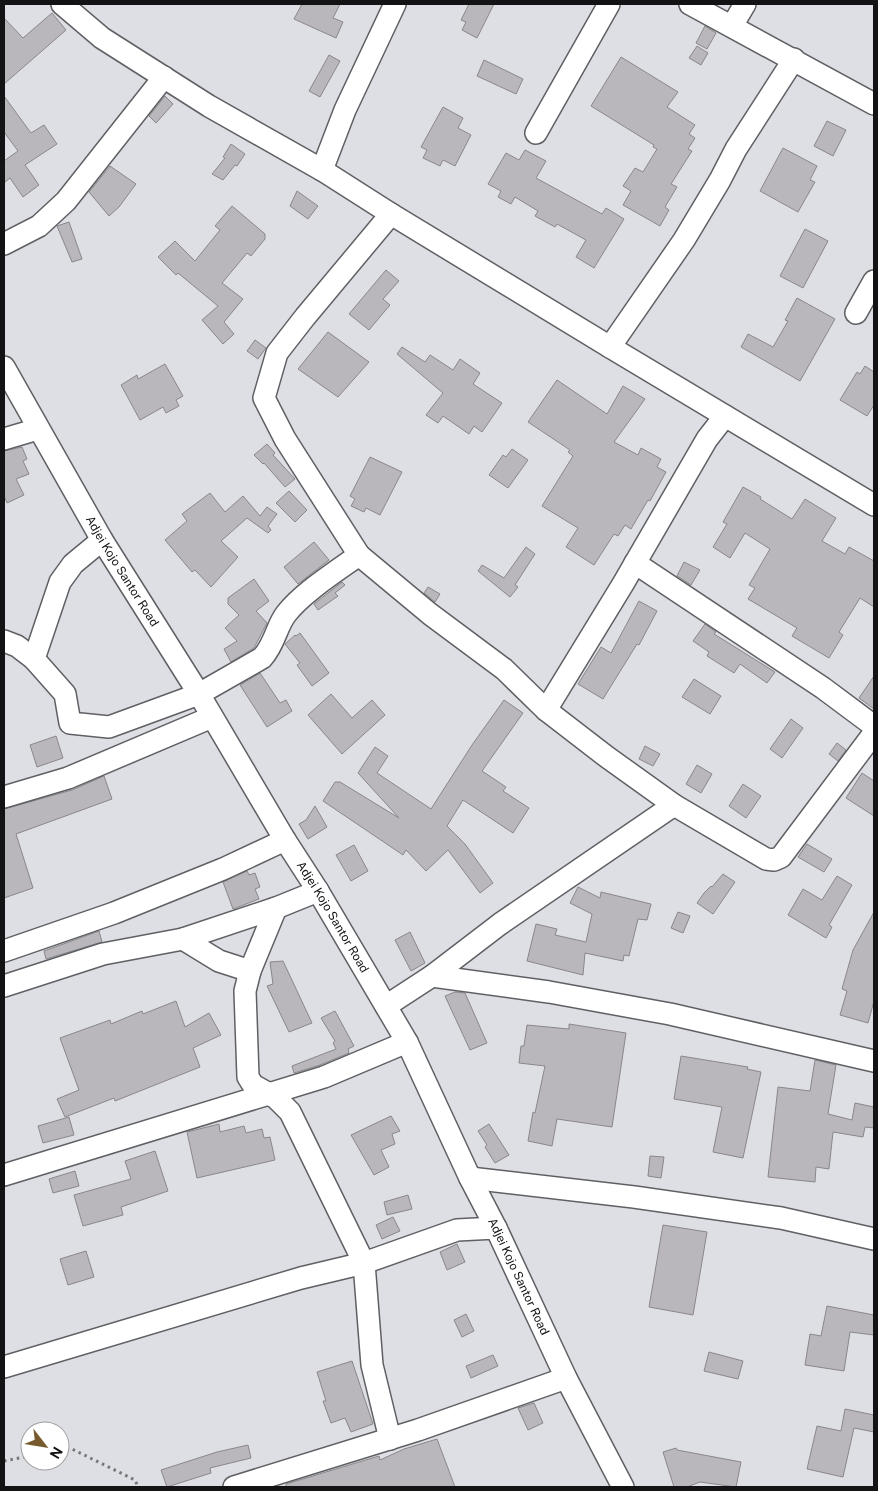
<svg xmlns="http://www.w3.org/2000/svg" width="878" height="1491" viewBox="0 0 878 1491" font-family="'Public Sans',sans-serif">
  <rect width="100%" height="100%" fill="#dedfe4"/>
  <path fill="#bab7bc" stroke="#8a878b" d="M302 4H340L333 18 343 22 336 38 294 19Z
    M469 4H494L477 38 462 30 466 22 461 20Z
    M52 13 66 30 4 84V18L23 38Z
    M705 26 716 33 707 49 696 43Z
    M697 46 708 53 701 65 689 58Z
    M329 55 340 61 320 97 309 91Z
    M621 57 678 92 667 107 695 125 689 134 695 138 688 149 692 151 671 184 677 187 665 207 669 210 660 226 623 205 631 191 623 186 635 168 643 172 657 149 653 147 654 145 591 106Z
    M484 60 523 79 516 94 477 76Z
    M4 96 31 133 44 125 57 144 25 165 39 185 23 197 10 178 4 183V161L18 151 4 132Z
    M165 96 173 104 156 123 149 116Z
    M443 107 463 118 458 128 471 135 455 166 443 160 440 166 423 158 427 150 421 147Z
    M827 121 846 130 833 156 814 146Z
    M231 144 245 154 237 166 235 165 223 180 212 174 225 158 223 157Z
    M783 148 817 166 810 180 815 182 798 212 760 191Z
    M525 150 546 161 536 178 602 214 606 208 624 219 594 268 576 257 586 240 557 224 555 227 535 216 538 211 515 197 511 204 498 197 501 191 488 184 506 153 519 160Z
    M110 166 136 184 119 207 109 216 89 192Z
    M297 191 318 206 308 219 290 206Z
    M232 206 265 234V239L251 256 247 253 222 283 243 299 224 322 234 334 223 344 202 320 218 306 178 273 176 275 158 257 175 241 195 261 220 230 215 226Z
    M69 222 82 259 72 262 57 226Z
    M805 229 828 241 803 288 780 276Z
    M386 270 399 281 383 299 390 305 369 330 349 314Z
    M797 298 835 319 800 381 741 347 748 334 773 347 788 321 785 320Z
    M328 332 369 362 338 397 298 369Z
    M255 340 266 348 258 359 247 351Z
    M402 347 425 362 430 355 453 370 460 359 480 373 473 384 502 403 482 432 474 426 469 434 443 416 438 423 426 415 443 393 397 354Z
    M165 364 183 396 176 400 179 406 166 413 163 407 140 420 121 385 137 375 138 379Z
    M865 366 874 372V405L867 416 840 400 857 372 860 374Z
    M557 380 607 414 623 386 645 399 614 442 638 455 641 448 661 459 657 467 666 472 650 501 648 500 631 529 625 525 618 536 614 534 594 565 566 547 578 528 542 506 573 456 568 452 570 450 528 422Z
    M267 444 275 453 273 455 295 479 285 487 264 463 263 464 254 455Z
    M22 447 27 459 23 461 29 474 16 479 24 495 7 503 4 496V451Z
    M512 449 528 460 508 488 489 475 503 455 506 457Z
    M370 457 402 472 380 515 366 508 364 512 351 506 355 499 350 496Z
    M743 487 761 497 760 499 792 519 805 499 836 518 822 541 845 554 849 547 874 561V607L860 598 839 632 843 635 829 658 792 636 797 628 748 599 755 588 749 585 770 549 745 533 730 558 713 547 727 524 723 522Z
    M289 491 307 510 295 522 276 503Z
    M210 493 225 512 243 496 260 516 267 507 277 514 268 526 271 530 268 533 247 518 221 541 238 557 211 587 195 570 192 572 165 540 187 521 182 514Z
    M314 542 329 560 298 584 284 567Z
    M526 547 535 554 515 585 518 587 510 597 478 571 482 565 504 578Z
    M684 562 700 570 691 585 677 576Z
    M254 579 269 601 256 611 267 623 254 648 231 662 224 649 237 641 225 628 239 615 228 604V598Z
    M342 582 345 585 335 593 338 596 318 610 314 604Z
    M428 587 440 594 435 602 424 593Z
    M639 601 657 611 639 645 637 644 603 699 578 684 601 647 611 653Z
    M705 624 716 632 714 634 775 672 767 683 740 664 734 673 707 656 709 652 693 641Z
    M300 633 329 673 312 686 297 665 300 663 285 644 295 635 296 636Z
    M260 673 280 703 286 700 292 711 267 727 240 685Z
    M874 676V709L859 698Z
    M694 679 721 696 710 714 682 697Z
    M331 694 352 718 372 700 385 715 342 754 308 715Z
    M504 700 523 713 482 771 506 787 503 791 529 808 513 833 463 800 447 826 465 844 493 883 480 893 448 850 426 871 406 850 403 855 323 801 335 782H340L399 818 358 773 375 747 388 756 377 773 431 809 472 745Z
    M791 719 803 728 782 758 770 749Z
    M56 736 63 758 37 767 30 745Z
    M837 743 846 750 838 761 829 754Z
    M645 746 660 754 653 766 639 759Z
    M697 765 712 774 701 793 686 784Z
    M862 773 874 781V816L846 798Z
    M104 776 112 799 16 834 33 888 4 898V809L72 790Z
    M743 784 761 796 746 818 729 806Z
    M315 806 327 827 308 839 299 824 306 820Z
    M807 844 832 859 824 872 798 857Z
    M354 845 368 871 351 881 336 855Z
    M247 871 249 875 255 873 260 887 255 889 259 899 233 909 223 882Z
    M723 874 735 882 713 914 697 903 704 893 711 886 712 887Z
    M837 876 852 885 829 925 832 927 826 938 788 915 803 889 822 900Z
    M578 887 600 898 601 892 651 904 647 920 638 919 629 956 624 955 623 961 585 953 583 975 527 961 536 924 557 929 555 935 586 942 592 914 570 903Z
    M678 912 690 916 683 933 671 928Z
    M874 912V1001L868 1023 840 1015 847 991 842 989 853 950Z
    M99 931 102 942 46 959 44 951Z
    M410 932 425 963 411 971 395 940Z
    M283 961 312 1023 289 1032 267 986 273 984 270 962Z
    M455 992 465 993 487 1043 470 1050 445 996Z
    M176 1001 185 1027 209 1013 221 1035 193 1048 200 1067 115 1101 114 1098 65 1117 57 1099 79 1090 60 1038 110 1020 111 1024 142 1011 143 1014Z
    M335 1011 354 1046 348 1049 349 1053 320 1065 294 1073 292 1066 336 1049 333 1043 335 1041 321 1018Z
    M569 1024 626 1033 612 1127 557 1119 552 1146 528 1141 533 1112 535 1113 545 1066 519 1063 521 1046H524L527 1025 569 1029Z
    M681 1056 748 1067 747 1069 761 1072 743 1158 713 1152 722 1107 674 1099Z
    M815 1060 836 1065 828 1114 852 1120 855 1103 874 1107V1128L865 1127 863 1137 833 1132 829 1169 816 1167 815 1182 768 1177 778 1087 810 1091Z
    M391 1116 400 1131 392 1134 395 1144 381 1150 389 1167 374 1175 351 1135Z
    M69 1117 74 1135 43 1143 38 1126Z
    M219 1124 220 1132 244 1126 246 1133 262 1129 264 1138 270 1137 275 1160 197 1178 187 1132Z
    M489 1124 509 1155 495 1163 485 1147 487 1145 478 1131Z
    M155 1151 168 1191 121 1207 123 1215 83 1226 74 1195 131 1179 125 1161Z
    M650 1156 664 1157 661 1178 648 1176Z
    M75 1171 79 1186 53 1193 49 1179Z
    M408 1195 412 1209 387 1215 384 1202Z
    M393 1217 400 1231 382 1239 376 1225Z
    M663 1225 707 1232 693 1315 649 1307Z
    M457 1244 465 1262 447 1270 440 1252Z
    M86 1251 94 1277 68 1285 60 1259Z
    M827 1306 874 1315V1335L850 1332 844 1371 805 1365 810 1334 821 1336Z
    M466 1314 474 1331 462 1337 454 1320Z
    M709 1352 743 1361 738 1379 704 1371Z
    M493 1355 498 1366 471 1378 466 1366Z
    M352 1361 373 1424 351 1432 345 1418 331 1423 323 1401H326L317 1372Z
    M534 1403 543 1423 528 1430 518 1408Z
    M845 1409 874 1415V1432L854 1428 843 1477 807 1469 817 1426 841 1431Z
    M437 1439 455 1487H286V1484L379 1456 380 1460 404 1449Z
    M248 1445 251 1458 210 1468 211 1473 167 1487 161 1470 217 1452Z
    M676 1448 677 1450 741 1462 736 1487 700 1482 687 1487H674L663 1452Z"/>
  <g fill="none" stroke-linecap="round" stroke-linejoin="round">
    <g stroke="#5f6064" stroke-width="24">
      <g id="minor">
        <path d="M62 4 102 38 209 106 322 170 391 214 610 347 874 505"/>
        <path d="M690 4 874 104"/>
        <path d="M732 26 745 4"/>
        <path d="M536 133 609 4"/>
        <path d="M322 170 345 110 395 4"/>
        <path d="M4 244 39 226 66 201 164 77"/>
        <path d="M856 313 874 281"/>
        <path d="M610 347 684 240 720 180 736 149 794 59"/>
        <path id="s1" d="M4 367 102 540 199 694 285 840 318 891 407 1042 470 1178 496 1228 566 1378 623 1487"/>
        <path d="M4 439 38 429"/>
        <path d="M359 555 285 439 264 398 277 353 305 317 391 214"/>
        <path d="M635 563 823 688 874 726"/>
        <path d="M4 641 17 646 34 659 65 694 70 723 109 727 199 694 262 658C275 644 276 627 286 614 302 593 338 570 359 555L430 614 504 669 546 710 607 757 674 805 766 859 774 860 781 857 874 733"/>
        <path d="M34 659 60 582 73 564 102 540"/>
        <path d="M546 710 623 584 707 439 725 416"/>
        <path d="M4 797 68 778 212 717"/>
        <path d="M183 939 219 961 250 971 245 991 248 1077 253 1085 276 1098 290 1112 364 1263 372 1365 390 1439"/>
        <path d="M4 951 114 913 223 869 285 840"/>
        <path d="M250 971 276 908"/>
        <path d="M432 976 549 992 670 1014 874 1061"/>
        <path d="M4 986 103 954 183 939 276 908 318 891"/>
        <path d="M386 1006 432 976 500 924 674 805"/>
        <path d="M4 1175 324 1077 407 1042"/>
        <path d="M470 1178 634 1197 781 1218 874 1239"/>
        <path d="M4 1367 301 1278 364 1263 457 1230 496 1228"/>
        <path d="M234 1487 418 1430 566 1378"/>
      </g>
    </g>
    <path stroke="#757679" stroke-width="3" stroke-dasharray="2.5 4" stroke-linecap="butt" d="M60 1451 72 1449 135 1480 138 1487
      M4 1461 30 1456"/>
    <use href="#minor" stroke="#fff" stroke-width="21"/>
  </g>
  <g text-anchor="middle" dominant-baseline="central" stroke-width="4" stroke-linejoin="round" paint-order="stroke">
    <g font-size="12" fill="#131315" stroke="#fff">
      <text stroke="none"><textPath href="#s1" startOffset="236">Adjei Kojo Santor Road</textPath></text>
      <text stroke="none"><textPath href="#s1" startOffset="641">Adjei Kojo Santor Road</textPath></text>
      <text stroke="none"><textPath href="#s1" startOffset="1046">Adjei Kojo Santor Road</textPath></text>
    </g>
  </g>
  <rect width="878" height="1491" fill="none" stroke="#131315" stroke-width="10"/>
  <g transform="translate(45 1446) rotate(121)"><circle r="24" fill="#ffffff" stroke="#a1a1a1"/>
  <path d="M0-4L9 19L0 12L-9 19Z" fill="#775b2e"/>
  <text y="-8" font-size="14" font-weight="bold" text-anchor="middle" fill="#131315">N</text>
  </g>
</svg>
